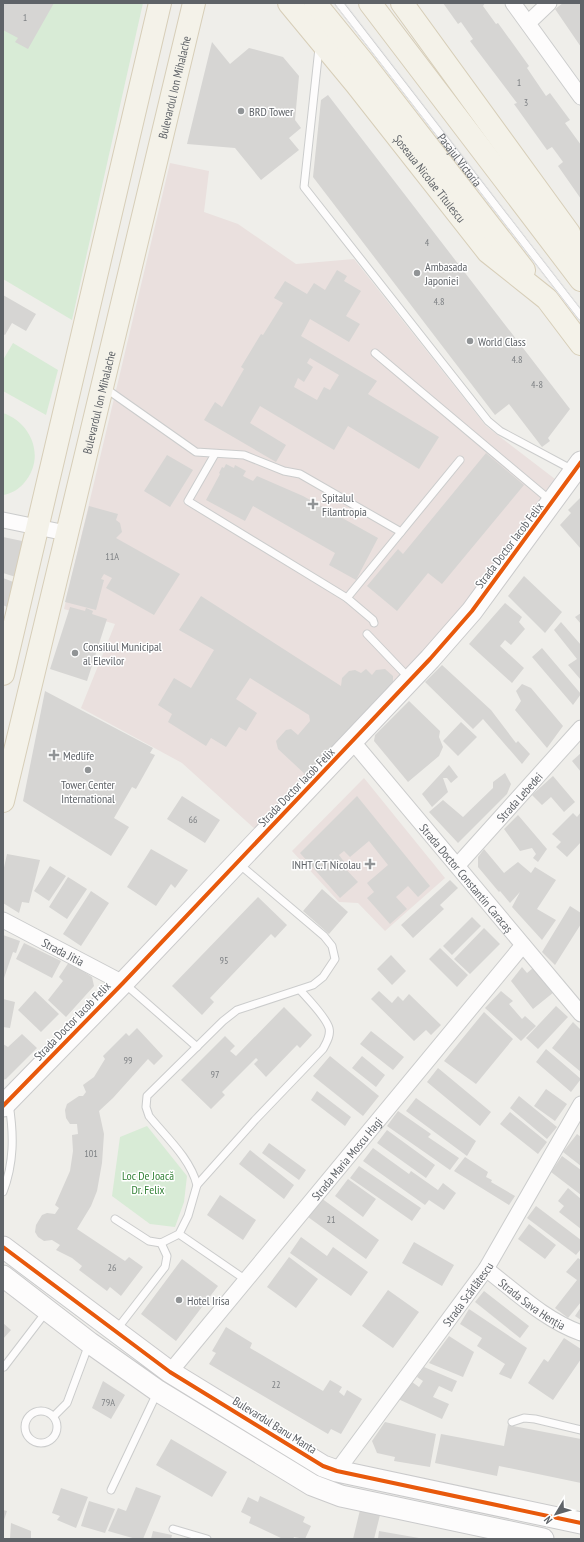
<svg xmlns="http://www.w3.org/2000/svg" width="584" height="1542" viewBox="0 0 584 1542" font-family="'PT Sans Narrow',sans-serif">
  <rect width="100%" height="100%" fill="#efeeea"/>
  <path fill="#eae0de" d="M170 163 209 171 204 212 238 224 296 264 354 259 486 426 555 479 463 606 403 677 256 830 182 763 81 708 115 624 64 609Z
    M364 778 445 878 385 931 358 903 339 902 292 851Z"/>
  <path fill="#d8ebd6" d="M3 3H143L72 320 3 279Z
    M13 343 58 370 46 415 3 391V360Z
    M3 413C32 423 46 458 24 483 19 489 11 494 3 495Z
    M147 1126 187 1176 184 1202 175 1227 150 1224 112 1196 120 1137Z"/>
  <path fill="#d6d5d3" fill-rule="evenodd" d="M3 3H54L28 49 15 42 18 38 3 30Z
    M443 3H485L483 6 496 24 498 23 529 66 527 68 546 96 550 93 570 120 565 123 581 145V199L558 166 563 162 558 155 552 147 547 150 514 104 517 103 470 41 473 39 461 22 458 24Z
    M563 3H581V47L555 9Z
    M212 42 230 64 249 48 283 57 299 76 295 120 301 128 289 138 299 150 261 180 235 148 187 144Z
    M328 95 570 409 548 438 550 441 542 447 509 404 495 415 313 177 321 100Z
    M337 270 347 276 344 281 361 291 346 316 360 324 349 342 310 319 301 336 377 381 368 394 439 437 419 469 348 426 334 450 260 406 250 423 286 445 276 462 204 420 215 402 222 407 244 369 241 367 261 334 263 335 283 303 274 298 285 281 307 294 314 283 325 290ZM310 358 339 375 330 390 324 387 317 400 294 387 298 378 304 382 313 367 307 363Z
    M3 295 36 314 26 331 12 323 5 335 3 334Z
    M486 453 524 485 442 584 428 573 397 611 367 586 398 549 403 554Z
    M167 455 193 470 170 507 144 491Z
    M226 464 234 468 235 465 246 471 243 476 253 481 257 476 303 496 378 538 356 580 329 565 335 553 253 506 245 521 206 500 220 474 219 473 222 467 224 468Z
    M581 497V549L560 525 571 513 568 510Z
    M89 506 118 514 116 520 120 523 122 532 116 538 180 574 154 615 106 588 112 578 104 574 101 579 104 580 96 610 65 602Z
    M3 537 27 542 19 578 3 573Z
    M524 576 562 612 545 633 508 596Z
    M3 578 16 583 9 608 3 605Z
    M201 596 341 686 342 678 349 671 355 670 361 673 366 669 372 675 376 670 385 669 393 676V686L307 776 278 749 276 741 286 730 291 729 298 735 310 721 309 715 250 678 236 699 257 713 246 731 239 727 226 747 211 738 206 746 168 722 172 714 158 705 174 678 191 688 214 650 179 630Z
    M505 603 522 617 519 622 525 629 511 645 505 640 500 646 524 668 512 683 469 644Z
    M70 607 85 611 86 608 93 611 92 614 107 619 87 681 50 669Z
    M581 613V624L575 617Z
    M561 622 581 645V680L568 665 577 659 554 630Z
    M542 648 581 694 573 705 532 657Z
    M442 665 491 710 516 743 518 741 530 754 522 764 483 719 473 729 425 682Z
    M522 684 531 688 563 726 547 748 515 710 521 701 516 691Z
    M45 691 153 748 150 753 155 755 136 789 132 787 114 818 129 827 111 856 23 801Z
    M409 701 440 731 439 737 443 747 439 756 408 782 374 741 375 735Z
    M461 722 477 737 458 756 443 741Z
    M581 753V772L572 761Z
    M449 765 458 777 451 783 447 778H443L448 792 432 807 422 794Z
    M505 773 511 784 507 794 458 843 429 812 443 800 463 817 493 788V782Z
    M553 776 575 802 564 812 551 797 542 805 532 795Z
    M182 796 220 820 205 843 167 819Z
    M357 796 430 886 418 897 408 886 396 897 407 909 390 924 367 898 374 892 367 883 388 865 369 841 350 857 344 851 339 855 345 863 342 865 358 882 340 898 300 853Z
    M581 812V842L567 857 556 847 561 842 552 834 573 813 577 817Z
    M518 815 547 849 538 862 533 858 536 854 532 848 520 851 504 829Z
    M151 849 188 870 175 888 171 884 156 906 127 887Z
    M484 849 504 873 518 862 531 873 535 867 556 880 537 909 556 920 542 940 512 907 520 892 510 903 500 891 499 892 478 867V857Z
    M7 854 40 860 29 903 22 902 19 913 3 903V872Z
    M50 866 66 876 49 901 34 891Z
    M68 877 87 889 67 919 49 907Z
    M450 880 458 888 440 905 444 909 413 938 401 925Z
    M322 889 348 912 329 934 303 911Z
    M91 891 109 903 81 946 63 934Z
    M258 897 287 925 275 938 271 934 210 998 214 1002 202 1015 172 986Z
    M570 906 581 913V924L555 965 542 952Z
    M472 917 481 926 452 955 443 946Z
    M484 928 500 944 470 974 454 959Z
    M3 935 20 941 16 953 13 952 3 981Z
    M24 943 61 961 52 978 16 959Z
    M440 948 468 975 457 987 429 959Z
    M391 955 406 971 392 985 377 969Z
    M69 962 92 977 94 986 66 1017 48 1000 63 981 59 977Z
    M522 967 527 973 533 968 554 992 533 1009 511 981Z
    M35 991 59 1014 41 1032 18 1010Z
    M379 991 392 1003 398 996 403 1001 409 994 441 1025 431 1035 426 1030 414 1041 371 999Z
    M501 991 513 1001 509 1004 522 1019 525 1016 536 1026 521 1041 485 1008Z
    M3 999 15 1002 10 1028 3 1027Z
    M556 1006 568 1017 538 1049 526 1038Z
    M284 1007 312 1035 300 1048 297 1045 266 1077 254 1064 258 1060 256 1058 222 1092 225 1095 211 1109 181 1080 225 1036 235 1046 230 1051 236 1056Z
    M484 1012 513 1039 476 1084 444 1061Z
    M573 1022 581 1030V1072L552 1048Z
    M137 1028 163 1056 154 1065 148 1059 113 1098 99 1111 104 1134 102 1163 97 1191 91 1206 77 1229 125 1261 129 1257 143 1267 121 1296 110 1287 107 1291 79 1270 82 1266 72 1258 56 1250 60 1245 52 1240 44 1241 38 1237 35 1232 36 1225 42 1215 47 1213 55 1214 59 1208 55 1205 70 1171 73 1151 72 1135 78 1134 77 1124H70L66 1118 65 1110 67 1104 79 1096H83L86 1092 83 1085 94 1077 105 1059 103 1056 126 1033 129 1036Z
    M371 1031 404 1057 393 1070 360 1044Z
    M22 1034 37 1048 6 1079 3 1080V1044L8 1047Z
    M546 1049 581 1079 571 1092 536 1062Z
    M330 1056 379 1096 363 1116 313 1076Z
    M362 1056 385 1075 376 1087 352 1068Z
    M438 1068 491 1112 480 1126 427 1082Z
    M546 1089 567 1104 555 1121 534 1106Z
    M317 1091 351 1117 345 1126 311 1100Z
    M519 1096 557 1127 547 1139 510 1108Z
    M416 1098 476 1141 467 1156 406 1111Z
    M398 1111 431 1134 428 1137 459 1158 450 1170 387 1126Z
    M510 1112 547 1142 538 1154 500 1124Z
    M387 1130 435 1165 426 1178 377 1143Z
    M577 1134 581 1137V1166L563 1152Z
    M269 1143 306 1170 299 1180 262 1153Z
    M373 1148 409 1174 411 1171 438 1190 443 1183 456 1193 444 1210 429 1200 425 1205 363 1161Z
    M250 1150 294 1185 284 1199 239 1164Z
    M562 1156 581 1170V1195L551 1172Z
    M465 1157 488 1172 486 1177 492 1180 491 1182 515 1196 509 1205 454 1171Z
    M359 1166 421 1208 412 1221 350 1178Z
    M348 1179 376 1199 363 1217 335 1196Z
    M568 1188 581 1199V1229L559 1212 564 1206 558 1201Z
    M220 1195 256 1220 243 1240 207 1215Z
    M321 1198 379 1240 366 1259 308 1217Z
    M536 1206 581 1240V1249L576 1255 527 1218Z
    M529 1224 556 1245 545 1259 518 1239Z
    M301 1237 327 1256 333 1247 368 1272 351 1296 290 1253Z
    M414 1242 454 1265 442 1286 402 1263Z
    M289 1257 318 1279 296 1308 267 1287Z
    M578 1258 581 1260V1302L568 1318 555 1308 577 1280 566 1272Z
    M182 1259 218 1286 176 1341 141 1314Z
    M388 1290 419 1312 393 1348 362 1326Z
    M484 1291 529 1326 520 1338 475 1302Z
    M581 1307V1320L575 1316Z
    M469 1309 527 1348 511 1379 499 1374 505 1364 477 1346 482 1338 460 1324Z
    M3 1323 11 1330 3 1339Z
    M226 1327 252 1343 250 1348 323 1391 330 1380 342 1387 339 1392 344 1396 347 1390 362 1399 341 1434 331 1429 328 1434 209 1364 216 1353 212 1351Z
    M449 1336 474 1352 463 1377 429 1363Z
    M564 1338 581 1349V1359L553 1400 528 1383 544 1359 548 1362Z
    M424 1367 457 1381 452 1392 439 1386 433 1397 449 1404 442 1419 398 1399 412 1382 419 1387 423 1381 417 1377Z
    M103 1381 125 1395 111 1419 92 1408Z
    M385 1422 436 1434 430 1467 394 1461 395 1457 377 1453 372 1441Z
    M508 1425 581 1439V1483L499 1466 497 1476 435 1463 441 1434 504 1446Z
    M171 1439 227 1472 212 1497 156 1465Z
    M136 1487 161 1496 143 1539H136L108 1531 118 1508 126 1511Z
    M61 1488 88 1497 76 1528 57 1520 60 1516 52 1513Z
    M260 1496 305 1517 303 1522 311 1526 305 1539 294 1537 293 1539H283L249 1523 251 1517 241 1512 248 1497 258 1502Z
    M89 1501 115 1509 105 1533 81 1526Z
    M3 1510 7 1511 3 1523Z
    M360 1510 380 1515 374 1539H353Z
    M11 1523 31 1531V1539H10Z
    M153 1531 172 1535 171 1539H151Z
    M379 1531 419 1538V1539H378Z"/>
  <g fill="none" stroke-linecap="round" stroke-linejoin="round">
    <g stroke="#cbcccc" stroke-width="9">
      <g id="lane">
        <path id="s1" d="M339 3 581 316"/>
        <path d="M319 48 304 187 488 421 500 431 573 470"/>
        <path d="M375 353 551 501"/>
        <path d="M105 388 196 452 244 455 284 471 300 474 401 532"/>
        <path d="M215 454 188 501 347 598 373 620 374 623"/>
        <path d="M347 598 460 460"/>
        <path d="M367 634 409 678"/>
        <path d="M125 984 197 1047"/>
        <path d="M197 1185C190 1158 166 1137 149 1116L146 1107 147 1096 223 1021 237 1010 313 985 323 977 335 959 332 946 324 936 239 864"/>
        <path d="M3 1192C14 1163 14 1135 9 1104"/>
        <path d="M115 1219 149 1241 161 1243 179 1234 188 1216 197 1185 255 1120 323 1049C326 1043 331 1036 329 1028 326 1017 308 999 300 990"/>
        <path d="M179 1234 246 1280"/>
        <path d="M117 1329 165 1267 167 1256 161 1243"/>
        <path d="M4 1367 46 1312"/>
        <circle cx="41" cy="1427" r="16"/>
        <path d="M54 1416 67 1403 89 1344"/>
        <path d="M512 1422 524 1418 535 1419 581 1430"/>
        <path d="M111 1490 157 1393"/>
        <path d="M173 1529 207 1539"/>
      </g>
    </g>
    <g stroke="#cbcccc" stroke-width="17">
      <g id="street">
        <path d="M513 3 581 97"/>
        <path d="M528 23 549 3"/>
        <path d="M3 520 66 533"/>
        <path id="s2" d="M353 742 581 1014"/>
        <path id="s3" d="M457 866 581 728"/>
        <path id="s4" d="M3 920 123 983"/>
        <path id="s5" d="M486 1269C516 1292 545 1320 581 1333"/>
        <path id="s6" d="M170 1372 523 945"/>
        <path id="s7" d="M337 1471 486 1269 581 1104"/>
      </g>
    </g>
    <g stroke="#cacacb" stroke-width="23">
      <path id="secondary" d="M3 1106 123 983 430 659 472 611 581 462
        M3 1247 170 1372 323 1466 337 1471 581 1523
        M3 1276 90 1343 158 1391 312 1485 341 1496 543 1539"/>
    </g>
    <g stroke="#d7ceb8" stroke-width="24">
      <g id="primary">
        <path id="s8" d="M289 3 356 84 488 252 547 299 581 344"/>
        <path d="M315 3 363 62 524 270"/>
        <path d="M370 3 581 280"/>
        <path d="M402 3 569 233 581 270"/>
        <path d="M3 674 160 3"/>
        <path id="s9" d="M3 801 194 3"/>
      </g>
    </g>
    <use href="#lane" stroke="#fdfcfc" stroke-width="7"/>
    <use href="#street" stroke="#fdfcfc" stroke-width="15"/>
    <use href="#secondary" stroke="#fdfcfc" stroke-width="21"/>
    <use href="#primary" stroke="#f4f2e9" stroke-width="22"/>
    <path stroke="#e4e4e4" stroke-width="1" d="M334 3 581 323
      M345 3 581 309"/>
    <g stroke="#fff" stroke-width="6">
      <path id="cycleway" d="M3 1106 123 983 430 659 472 611 581 462
        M3 1247 170 1372 323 1466 337 1471 581 1523"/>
    </g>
    <use href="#cycleway" stroke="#e8590c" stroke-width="4"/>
  </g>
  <g fill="#919496" stroke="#fff" stroke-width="1.5">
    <circle cx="241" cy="111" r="4"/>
    <circle cx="417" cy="273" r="4"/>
    <circle cx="470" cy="341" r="4"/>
    <path d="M311 498h4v4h4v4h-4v4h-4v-4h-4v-4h4z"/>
    <circle cx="75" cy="653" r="4"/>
    <path d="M52 749h4v4h4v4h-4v4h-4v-4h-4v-4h4z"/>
    <circle cx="88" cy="770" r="4"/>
    <path d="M368 858h4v4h4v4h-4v4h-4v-4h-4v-4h4z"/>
    <circle cx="179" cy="1300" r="4"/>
  </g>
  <g text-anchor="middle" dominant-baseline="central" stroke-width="3" stroke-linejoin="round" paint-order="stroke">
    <g font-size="10" fill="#7e8184">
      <text x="25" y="17">1</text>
      <text x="519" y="82">1</text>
      <text x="526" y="102">3</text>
      <text x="427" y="242">4</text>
      <text x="439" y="301">4.8</text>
      <text x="517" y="359">4.8</text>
      <text x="537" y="384">4-8</text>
      <text x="112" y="556">11A</text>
      <text x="193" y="819">66</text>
      <text x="224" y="960">95</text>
      <text x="128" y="1060">99</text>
      <text x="215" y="1074">97</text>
      <text x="91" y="1153">101</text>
      <text x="331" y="1219">21</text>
      <text x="112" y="1267">26</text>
      <text x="276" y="1384">22</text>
      <text x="108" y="1402">79A</text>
    </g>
    <g font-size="12" fill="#5f6368" stroke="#fff">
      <text stroke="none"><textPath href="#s9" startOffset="734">Bulevardul Ion Mihalache</textPath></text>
      <text stroke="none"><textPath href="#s1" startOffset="198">Pasajul Victoria</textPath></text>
      <text stroke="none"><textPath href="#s8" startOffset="225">Șoseaua Nicolae Titulescu</textPath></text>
      <text stroke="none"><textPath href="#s9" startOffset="410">Bulevardul Ion Mihalache</textPath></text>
      <text transform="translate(509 545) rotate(-53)">Strada Doctor Iacob Felix</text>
      <text transform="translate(296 787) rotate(-46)">Strada Doctor Iacob Felix</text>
      <text stroke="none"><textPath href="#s3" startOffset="93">Strada Lebedei</textPath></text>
      <text stroke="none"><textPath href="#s2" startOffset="177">Strada Doctor Constantin Caracaș</textPath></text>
      <text stroke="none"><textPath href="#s4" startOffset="68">Strada Jitia</textPath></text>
      <text transform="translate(72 1021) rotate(-46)">Strada Doctor Iacob Felix</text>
      <text stroke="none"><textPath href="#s6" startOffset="277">Strada Maria Moscu Hagi</textPath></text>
      <text stroke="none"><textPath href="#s7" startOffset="220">Strada Scărlătescu</textPath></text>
      <text stroke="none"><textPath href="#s5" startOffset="58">Strada Sava Henția</textPath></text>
      <text transform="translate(275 1425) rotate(32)">Bulevardul Banu Manta</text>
    </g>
    <g font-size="12" fill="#5f6368" stroke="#fff" text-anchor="start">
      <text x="249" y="111">BRD Tower</text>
      <text x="425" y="266">Ambasada<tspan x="425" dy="14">Japoniei</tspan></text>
      <text x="478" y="341">World Class</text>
      <text x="322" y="497">Spitalul<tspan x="322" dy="14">Filantropia</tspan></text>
      <text x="83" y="646">Consiliul Municipal<tspan x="83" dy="14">al Elevilor</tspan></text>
      <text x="63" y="755">Medlife</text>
      <text x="88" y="784" text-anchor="middle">Tower Center<tspan x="88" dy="14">International</tspan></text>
      <text x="361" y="864" text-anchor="end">INHT C.T Nicolau</text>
      <text x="187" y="1300">Hotel Irisa</text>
    </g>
    <g font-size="12" fill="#348238" stroke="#fff">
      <text x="148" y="1175">Loc De Joacă<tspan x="148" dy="14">Dr. Felix</tspan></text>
    </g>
  </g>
  <rect width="584" height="1542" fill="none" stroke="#5f6368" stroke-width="8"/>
  <g transform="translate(556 1514) rotate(232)" stroke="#ffffff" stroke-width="3" paint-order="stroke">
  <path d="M0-3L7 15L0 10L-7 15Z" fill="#5f6368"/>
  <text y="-6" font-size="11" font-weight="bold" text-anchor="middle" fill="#5f6368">N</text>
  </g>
</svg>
